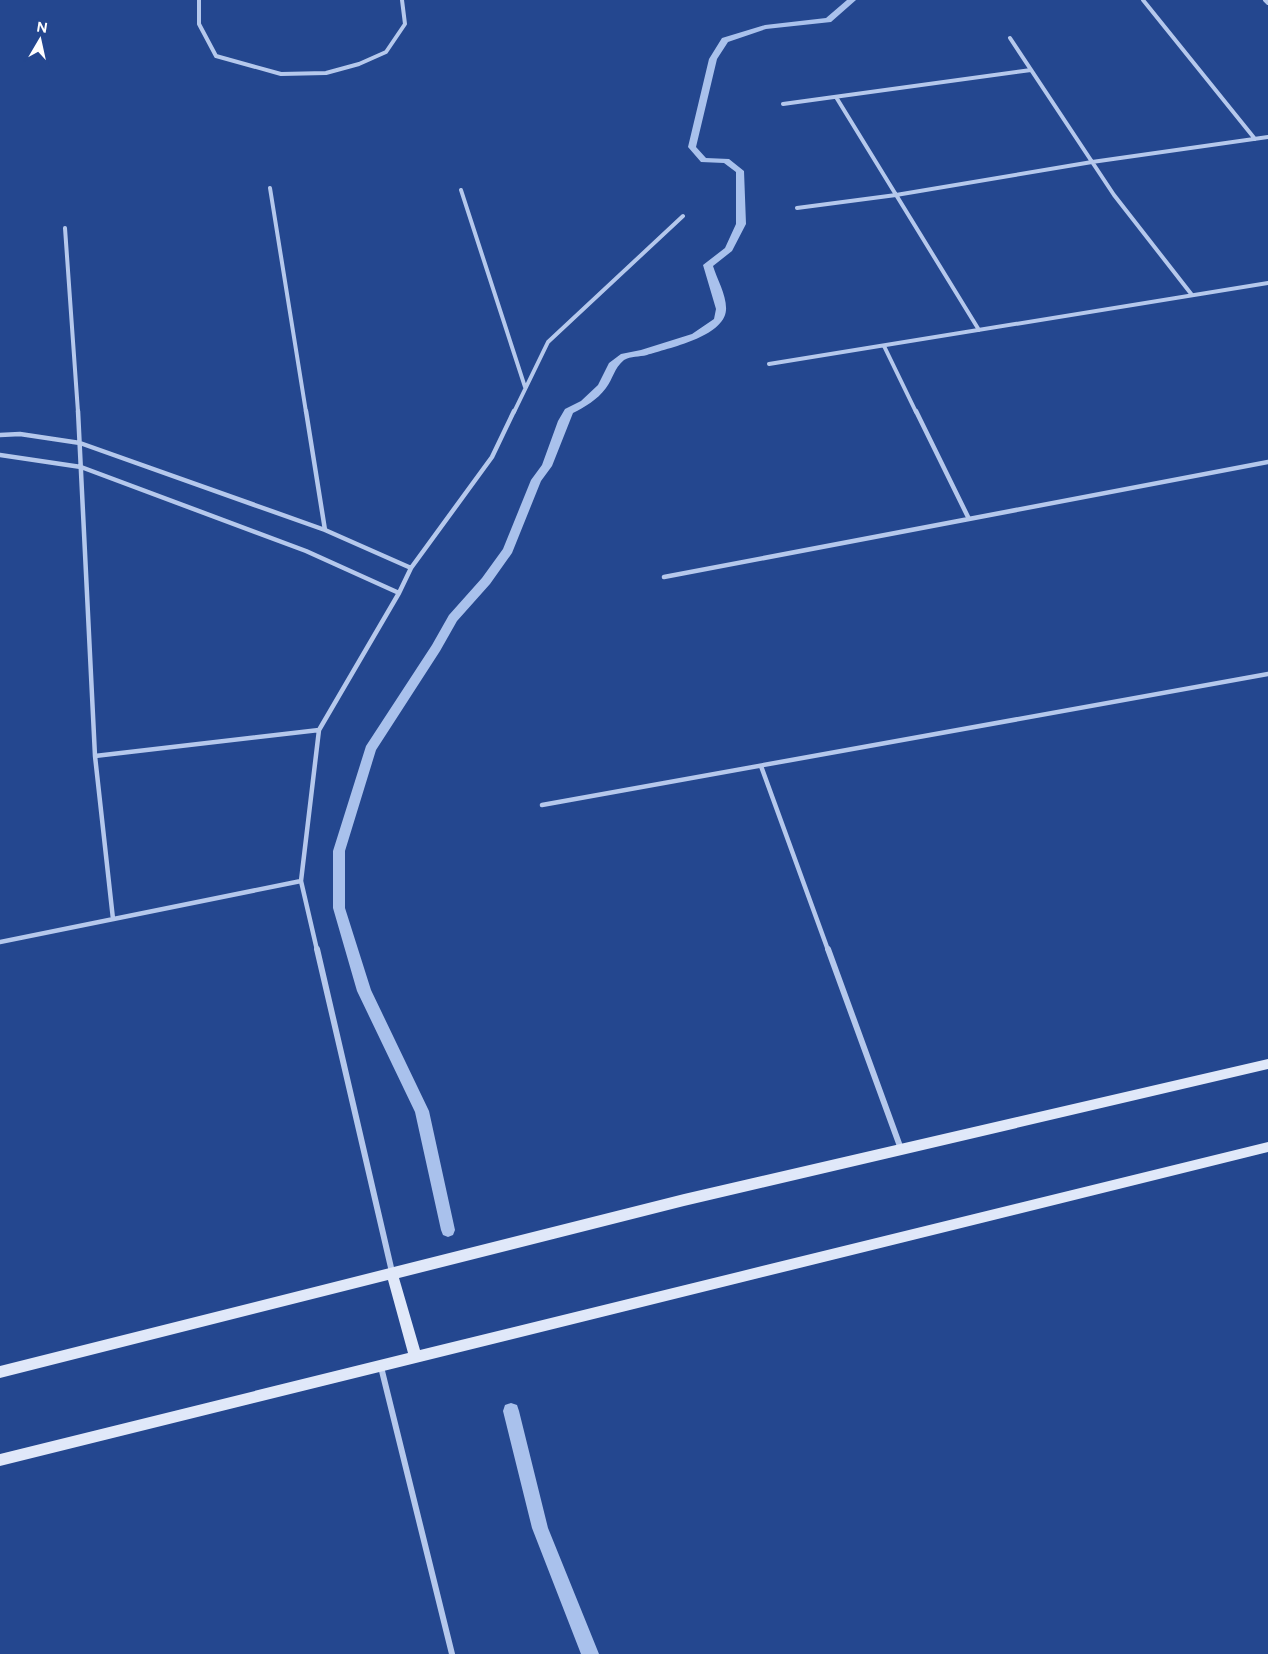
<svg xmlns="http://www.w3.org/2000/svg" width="1268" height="1654" viewBox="0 0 1268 1654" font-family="Figtree,sans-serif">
  <rect width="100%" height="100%" fill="#24478f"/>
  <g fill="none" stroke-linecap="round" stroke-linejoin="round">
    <path fill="#a9c1ec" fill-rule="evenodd" d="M847 0H856L831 22 766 29 728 42 717 59 696 147 706 158 729 159 744 171 746 224 732 251 713 266C717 279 727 296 726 310 724 337 668 348 647 355 639 357 631 356 624 360 614 368 613 379 606 388 597 400 585 407 573 413L552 466 541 481 512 553 490 584 457 621 440 651 376 750 345 851V908L371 990 429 1111 455 1230 453 1235 448 1237 443 1235 441 1230 415 1112 357 991 333 908V851L366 746 432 645 449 615 482 578 503 549 531 480 542 465 558 421 565 409 581 401 598 385 609 363 621 354 641 350 692 334 714 319 716 309 703 265 725 248 736 224V172L724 163 701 162 688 147 709 59 722 38 765 25 826 18Z
      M511 1403 517 1405 519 1411 548 1528 599 1654H581L532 1528 503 1411 505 1405Z"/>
    <path stroke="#b5c8ec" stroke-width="4" d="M199 0V24L216 56 281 74 326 73 359 64 386 52 405 24 402 0
      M1143 0 1255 139
      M1265 0 1268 3
      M1010 38 1114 195 1192 295
      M836 97 979 330
      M783 104 1031 70
      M270 188 306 412
      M461 190 525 387
      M797 208 896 195 1092 162 1268 137
      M65 228 78 412
      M884 346 916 412
      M769 364 1268 283
      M514 412 548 342 683 216"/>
    <path stroke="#b5c8ec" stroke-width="4.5" d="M78 411 95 756 113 919
      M306 411 325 530
      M916 411 969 519
      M0 435 20 434 80 443 325 530 411 568
      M0 455 81 467 306 551 399 593
      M664 577 1268 462
      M95 756 319 730
      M761 766 828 950
      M542 805 1268 674
      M0 942 301 881
      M317 950 301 881 319 730 399 593 411 568 492 457 514 411"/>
    <path stroke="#b5c8ec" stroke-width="6" d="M317 949 392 1272
      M828 949 901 1149
      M381 1367 452 1654"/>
    <path fill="#e0e8f9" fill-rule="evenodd" d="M1268 1059V1069L684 1206 399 1278 420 1350 1268 1142V1152L0 1466V1454L408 1353 388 1280 0 1378V1366L684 1194Z"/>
  </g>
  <g transform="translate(40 40) rotate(9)" stroke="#24478f" stroke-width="4" paint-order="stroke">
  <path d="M0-4L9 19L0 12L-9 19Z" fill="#ffffff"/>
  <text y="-8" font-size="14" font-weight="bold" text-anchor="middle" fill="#ffffff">N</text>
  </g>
</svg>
